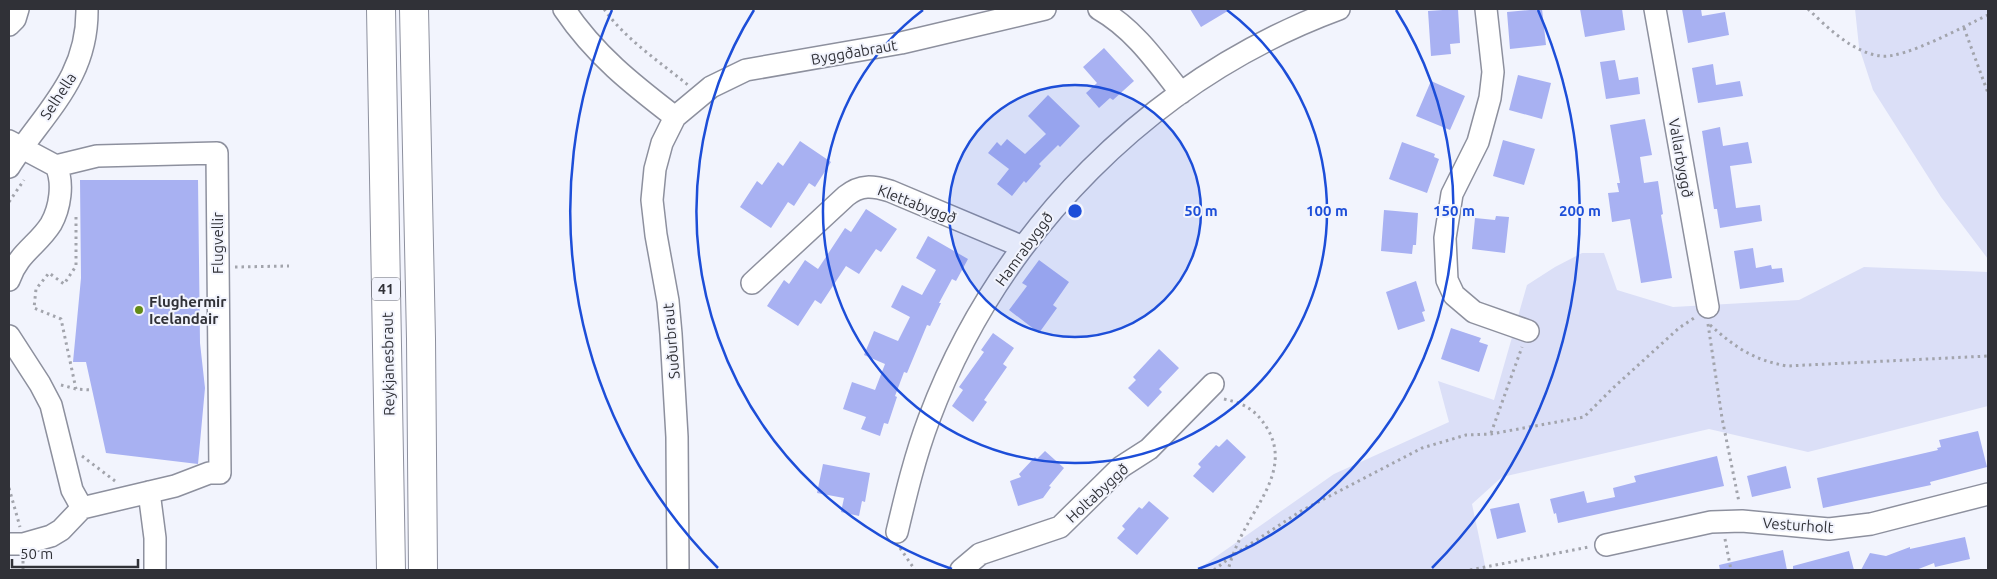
<svg xmlns="http://www.w3.org/2000/svg" width="1997" height="579" viewBox="0 0 1997 579" font-family="Ubuntu,sans-serif">
  <rect width="100%" height="100%" fill="#f2f4fd"/>
  <path fill="#dbdff7" d="M1855 9H1988V259L1941 197 1873 90 1859 47Z
    M1582 253H1604L1617 290 1673 307 1799 300 1864 267 1988 272V406L1808 452 1709 429 1502 477 1472 504 1486 570H1197L1334 474 1449 422 1438 381 1494 400 1527 285 1555 267Z"/>
  <path fill="#a8b1f2" d="M1190 9H1231L1201 27Z
    M1458 9 1460 43 1450 44 1451 54 1431 56 1428 11Z
    M1542 9 1546 45 1510 49 1507 12Z
    M1580 9H1622L1625 30 1585 37Z
    M1682 9H1701L1702 16 1725 12 1729 35 1688 43Z
    M1104 48 1134 81 1113 100 1110 98 1099 108 1086 93 1097 83 1083 67Z
    M1615 60 1619 80 1638 77 1640 94 1606 99 1600 62Z
    M1713 64 1716 85 1740 81 1743 96 1698 103 1692 68Z
    M1518 75 1551 83 1542 119 1509 110Z
    M1431 81 1465 96 1450 130 1416 116Z
    M1048 95 1080 126 1060 147 1058 145 1039 164 1041 166 1026 183 1024 181 1012 196 997 184 1009 169 988 153 997 142 1001 146 1007 139 1025 154 1046 134 1028 116Z
    M1645 119 1652 155 1640 157 1644 183 1658 181 1663 214 1661 215 1672 278 1641 283 1630 219 1612 222 1608 193 1619 192 1617 183H1620L1610 125Z
    M1720 127 1723 146 1748 142 1752 163 1730 166 1736 208 1760 205 1762 221 1720 228 1717 209H1714L1702 131Z
    M1503 140 1535 149 1524 185 1493 176Z
    M800 141 831 162 815 187 809 183 794 206 788 202 771 228 740 207 757 181 762 185 778 162 783 166Z
    M1402 142 1435 154 1434 157 1439 159 1427 193 1389 179Z
    M80 180H198L200 343 205 388 198 464 106 453 86 362H73L81 278Z
    M866 209 897 229 881 252 876 249 859 274 846 266 821 304 815 300 798 326 767 306 784 280 789 284 805 260 818 269 845 228 851 232Z
    M1384 210 1418 213 1416 245H1413L1412 254 1381 251Z
    M1496 216 1509 217 1505 253 1472 249 1475 218 1495 220Z
    M928 236 968 259 956 281 952 279 939 303H941L930 326 927 325 907 373 904 372 895 396 897 397 888 424 884 423 880 436 861 429 866 417 843 409 852 382 875 390 885 364 864 355 874 331 898 341 910 317 891 307 902 285 922 295 936 270 916 258Z
    M1753 248 1756 268 1771 265 1772 269 1782 268 1784 282 1740 289 1734 251Z
    M1039 260 1069 282 1053 305 1057 308 1039 333 1009 310 1027 286 1022 283Z
    M1416 281 1425 311 1422 312 1425 321 1398 330 1386 292Z
    M1451 328 1481 338 1479 342 1488 345 1479 372 1441 359Z
    M993 333 1014 348 1003 364 1007 367 984 400 987 402 973 422 952 406 963 390 959 387 984 352 981 350Z
    M1159 349 1179 368 1159 389 1162 392 1148 407 1128 388 1136 380 1133 377Z
    M1978 431 1987 467 1930 482 1931 485 1823 508 1817 478 1938 450 1937 448 1941 447 1939 440Z
    M1227 439 1246 457 1213 493 1193 476 1201 467 1198 464 1216 445 1219 447Z
    M1045 451 1064 468 1049 486 1051 487 1043 498 1018 506 1010 481 1021 477 1019 474 1035 457 1037 459Z
    M1717 456 1724 486 1558 523 1556 513 1554 514 1550 499 1584 491 1587 503 1615 497 1613 488 1636 482 1634 476Z
    M823 464 870 473 865 502 862 501 859 516 841 512 844 498 817 493Z
    M1786 466 1791 488 1752 497 1747 476Z
    M1149 501 1169 518 1137 555 1117 538 1125 529 1122 526 1139 507 1142 509Z
    M1519 503 1526 532 1497 539 1490 509Z
    M1965 537 1970 559 1935 567 1934 563 1916 570H1861L1870 553 1886 556 1910 547V549Z
    M1783 550 1787 570H1720L1719 565Z
    M1849 551 1854 570H1793V566Z"/>
  <g fill="none" stroke-linecap="round" stroke-linejoin="round">
    <g stroke="#8d909e" stroke-width="24">
      <path id="minor" d="M564 9C595 55 632 84 675 117
        M1099 9C1134 29 1156 61 1181 93
        M1486 9 1493 72 1490 98 1478 142 1452 194 1445 238 1447 280 1454 295 1474 312 1528 331
        M1655 9 1708 307
        M9 25 15 19 18 9
        M9 141 56 166 97 156 217 153 220 473H209L175 486 82 508 61 530 51 536 23 544H9
        M9 167C43 113 88 79 87 9
        M9 280C18 253 38 245 51 224 60 208 64 183 56 166
        M752 283 846 196C861 184 873 186 890 191L1023 247
        M9 336 40 384 51 405 72 490 82 508
        M149 492 155 538V570
        M897 532C906 494 915 456 929 419 999 232 1152 78 1339 9
        M1606 545 1711 522 1742 521 1829 529 1871 524 1988 494
        M678 570 677 437 671 334 668 301 656 235 652 200 655 169 662 143 675 117 711 87 746 70 901 43 1045 9
        M961 570 980 554 1060 527 1121 467 1149 449 1213 384"/>
    </g>
    <g stroke="#8d909e" stroke-width="30">
      <path id="highway" d="M381 9 391 570
        M414 9 421 339 423 570"/>
    </g>
    <path stroke="#a2a4ac" stroke-width="3" stroke-dasharray="2.5 4" stroke-linecap="butt" d="M604 9C625 39 660 62 688 85
      M1808 9C1827 27 1853 53 1881 56 1905 59 1964 26 1988 15
      M1964 28 1988 93
      M9 202 24 180
      M76 217V266L64 284 49 273 36 289 34 308 61 319 76 389
      M235 267 289 266
      M1708 324 1722 418 1739 502
      M1710 325C1735 347 1753 360 1787 366L1988 356
      M61 385 76 389 92 390
      M1224 399C1245 404 1255 409 1267 428 1289 464 1262 497 1246 527 1238 541 1232 556 1228 570
      M1491 433 1522 347
      M82 456 115 481
      M9 488 20 527
      M1725 539 1731 570
      M900 548 915 570
      M23 561V570
      M1214 570 1232 556 1301 511 1422 448 1466 435 1491 434 1584 417 1613 388 1679 328 1694 318
      M1470 570 1589 547"/>
    <use href="#minor" stroke="#fff" stroke-width="21"/>
    <use href="#highway" stroke="#fff" stroke-width="28"/>
  </g>
  <circle cx="1075" cy="211" r="126" fill="#1d4ed8" fill-opacity=".12"/>
  <g fill="none" stroke="#1d4ed8" stroke-width="2.5">
    <circle cx="1075" cy="211" r="126"/>
    <path d="M1227 10A252 252 0 1 1 923 10"/>
    <path d="M952 569A379 379 0 0 1 754 10M1396 10A379 379 0 0 1 1198 569"/>
    <path d="M718 568A505 505 0 0 1 612 10M1538 10A505 505 0 0 1 1432 568"/>
  </g>
  <circle fill="#638b17" stroke="#f2f4fd" stroke-width="2" cx="139" cy="310" r="5"/>
  <g text-anchor="middle" dominant-baseline="central" stroke-width="4" stroke-linejoin="round" paint-order="stroke">
    <rect fill="#f2f4fd" stroke="#6a6c72" stroke-width="1" x="372" y="277.5" width="28" height="23" rx="4"/>
    <g font-size="14" font-weight="bold" fill="#303137">
      <text x="386" y="289">41</text>
    </g>
    <g font-size="15" fill="#303137" stroke="#f2f4fd">
      <text transform="translate(854 52) rotate(-10)">Byggðabraut</text>
      <text transform="translate(58 96) rotate(-57)">Selhella</text>
      <text transform="translate(1681 158) rotate(80)">Vallarbyggð</text>
      <text transform="translate(917 204) rotate(21)">Klettabyggð</text>
      <text transform="translate(217 243) rotate(-90)">Flugvellir</text>
      <text transform="translate(1024 249) rotate(-54)">Hamrabyggð</text>
      <text transform="translate(671 341) rotate(-95)">Suðurbraut</text>
      <text transform="translate(388 364) rotate(-91)">Reykjanesbraut</text>
      <text transform="translate(1097 493) rotate(-43)">Holtabyggð</text>
      <text transform="translate(1798 525) rotate(4)">Vesturholt</text>
    </g>
    <g font-size="15" font-weight="bold" fill="#303137" stroke="#f2f4fd" text-anchor="start">
      <text x="149" y="301">Flughermir<tspan x="149" dy="17">Icelandair</tspan></text>
    </g>
  </g>
  <circle cx="1075" cy="211" r="8" fill="#1d4ed8" stroke="#f2f4fd" stroke-width="2.5"/>
  <g font-size="15" text-anchor="middle" font-weight="bold" fill="#1d4ed8" stroke="#f2f4fd" stroke-width="4" stroke-linejoin="round" paint-order="stroke">
    <text x="1201" y="216">50 m</text>
    <text x="1327" y="216">100 m</text>
    <text x="1454" y="216">150 m</text>
    <text x="1580" y="216">200 m</text>
  </g>
  <rect width="1997" height="579" fill="none" stroke="#303137" stroke-width="20"/>
  <path d="M12 559v8h126v-8" fill="none" stroke="#303137" stroke-width="2.5"/>
  <text x="20" y="559" font-size="15" fill="#303137" stroke="#f2f4fd" stroke-width="4" paint-order="stroke">50 m</text>
</svg>
